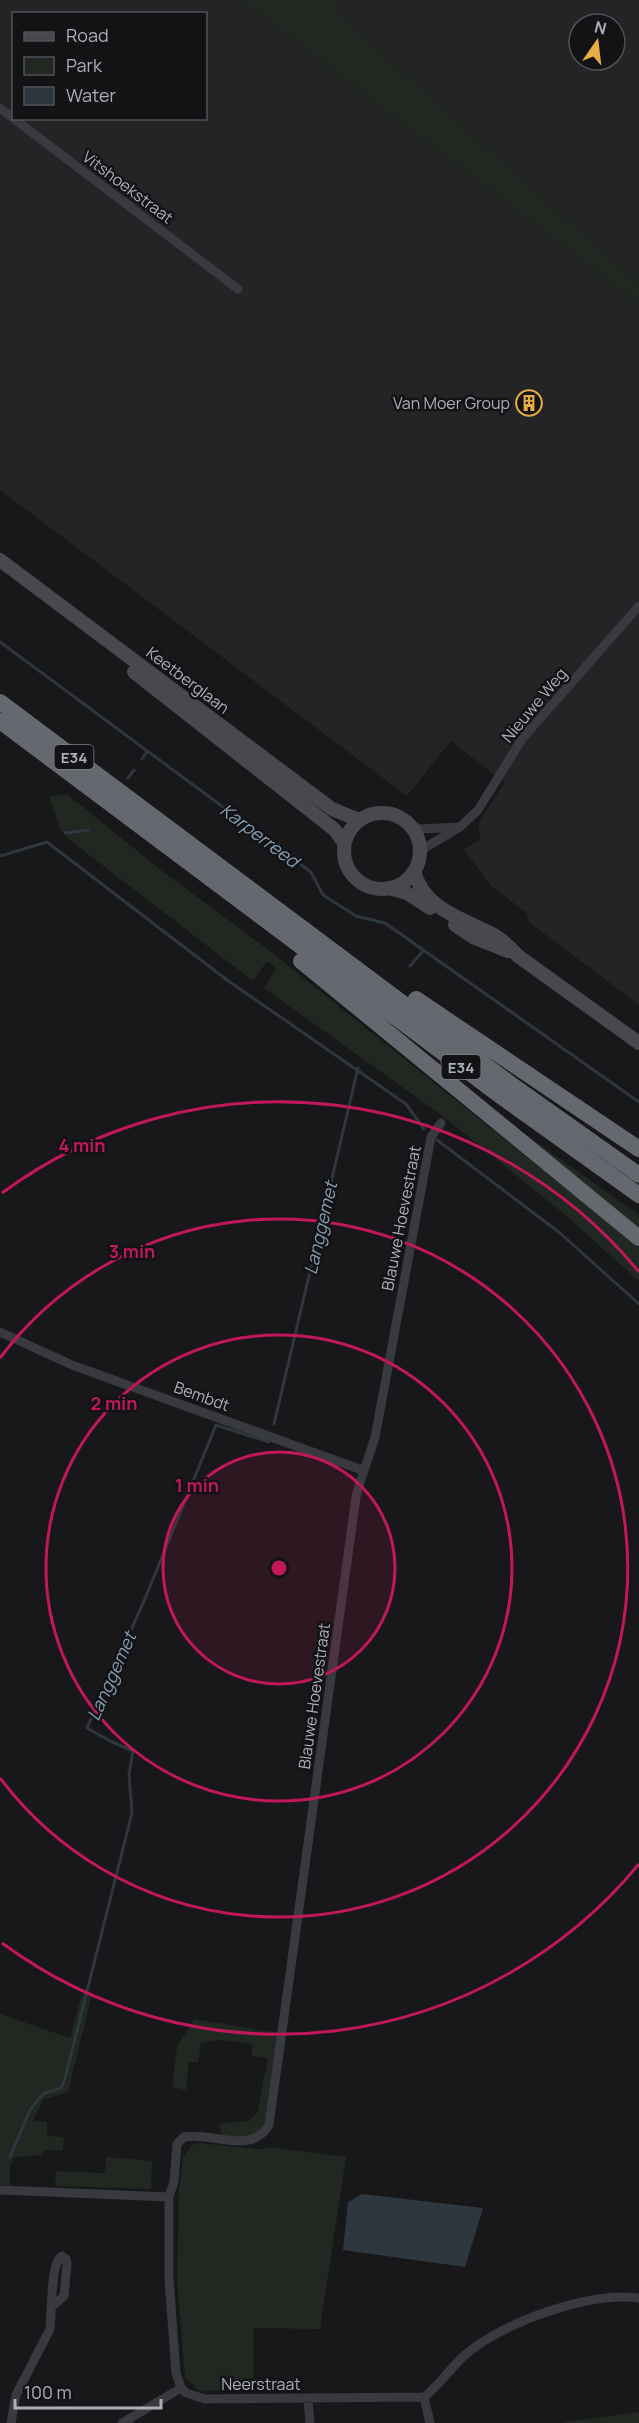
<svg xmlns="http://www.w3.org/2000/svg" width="639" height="2423" viewBox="0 0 639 2423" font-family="Manrope,sans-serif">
  <rect width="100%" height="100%" fill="#18181a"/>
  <path fill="#242427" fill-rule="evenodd" d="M0 0H240L639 305V1005L529 922 527 913 491 886 464 850 480 840 479 826 481 818 505 783 451 741 407 796 0 490ZM14 14H206V118H14Z
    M346 0H639V283L335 12ZM579 24H615V60H579Z"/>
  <path fill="#202821" d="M240 0H346L336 12 639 283V305Z
    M67 794 162 871 271 952 639 1247V1281L563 1213 444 1117 264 988 276 968 267 961 253 981 71 841 61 830 49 797Z
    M493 1111 639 1215V1233Z
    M82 1993 92 1995 68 2092 43 2100 33 2121 47 2122V2136L64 2137 63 2150H45L42 2155 15 2157 10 2164V2185H0V2014L70 2038Z
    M194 2019 279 2033 266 2123C256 2140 239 2136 222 2136L219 2126 222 2123 249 2121 257 2113 268 2058 252 2056V2044L219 2040 201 2043 198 2062H189L186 2090 172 2087 177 2047Z
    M199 2143 256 2149 275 2148 346 2157 320 2329 254 2328 253 2390 199 2391 185 2377 177 2280 179 2189 183 2157 192 2145Z
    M106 2157 152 2161 151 2189 55 2186 56 2171 105 2173Z
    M639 2412V2423H559Z"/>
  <path fill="#2e373d" d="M362 2194 483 2208 465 2267 343 2250 348 2202Z"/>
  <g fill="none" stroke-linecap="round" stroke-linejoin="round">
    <path stroke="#2e373d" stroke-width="3" d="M0 642 311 872 323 895 356 916 385 923 639 1102
      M142 759 147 752
      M128 778 134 770
      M65 833 88 830
      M47 842 227 980 406 1104 424 1129
      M0 856 47 842
      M410 966 423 951
      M437 1140 560 1233 639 1304
      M274 1424 358 1068
      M10 2157 30 2110 43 2094 61 2088 65 2078 132 1813 129 1774 133 1751 112 1742 87 1728 144 1601 216 1425 269 1442"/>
    <path stroke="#393a3f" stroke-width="9" d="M0 108 238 289
      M409 825 421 829 460 827
      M419 854 426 847 460 827 478 810 522 739 639 606
      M441 1123 431 1137 375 1437C369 1458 361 1476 356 1497L269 2125C251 2156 211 2131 184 2137L177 2144 174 2182 169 2197V2279L176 2373 181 2388 186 2393 205 2399 424 2397C440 2385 451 2367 466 2354 505 2322 589 2291 639 2298
      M0 1332 72 1365 362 1470
      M0 2190 169 2197
      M424 2397 430 2423
      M308 2399 310 2423
      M11 2423 16 2395 50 2329C52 2314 50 2262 62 2256L66 2259 67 2264 64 2296 52 2307
      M122 2423 181 2388"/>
    <path stroke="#47494e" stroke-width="14" d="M0 560 332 809 359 820
      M134 672 335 830 344 843
      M344 851a38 38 0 1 1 76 0a38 38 0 1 1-76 0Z
      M414 871C424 908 458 917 488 932 500 937 509 946 518 956L639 1043
      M389 888 407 893 430 908
      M455 925 473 937 508 951"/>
    <path stroke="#65686f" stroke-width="16" d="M0 702 512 1085 639 1175
      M0 721 502 1097 639 1195
      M301 961 639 1238
      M416 999 639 1149"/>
  </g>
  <circle cx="279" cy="1568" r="116" fill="#c2185b" fill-opacity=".12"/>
  <g fill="none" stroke="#c2185b" stroke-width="3">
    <circle cx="279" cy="1568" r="116"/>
    <circle cx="279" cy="1568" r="233"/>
    <path d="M0 1358A349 349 0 1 1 0 1778"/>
    <path d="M639 1864A466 466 0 0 1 2 1943M2 1193A466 466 0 0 1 639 1272"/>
  </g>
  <defs>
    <g id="building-ring" transform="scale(1.35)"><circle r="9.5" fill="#131315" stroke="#e8ad42" stroke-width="1.5"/><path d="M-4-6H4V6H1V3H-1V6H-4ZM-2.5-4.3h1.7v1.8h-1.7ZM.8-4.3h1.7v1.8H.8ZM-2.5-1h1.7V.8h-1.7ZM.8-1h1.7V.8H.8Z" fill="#e8ad42"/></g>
  </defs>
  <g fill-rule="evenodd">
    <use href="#building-ring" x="529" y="403"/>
  </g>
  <g text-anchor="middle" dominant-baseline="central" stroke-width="5" stroke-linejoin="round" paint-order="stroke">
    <g fill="#131315" stroke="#7d8088" stroke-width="1.5">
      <rect x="54.5" y="745" width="39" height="24" rx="4.5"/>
      <rect x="441.5" y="1055" width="39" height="24" rx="4.5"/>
    </g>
    <g font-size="15" font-weight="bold" fill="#abafb9">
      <text x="74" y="757">E34</text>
      <text x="461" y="1067">E34</text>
    </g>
    <g font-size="16" fill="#abafb9" stroke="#131315">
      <text transform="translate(128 187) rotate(37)">Vitshoekstraat</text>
      <text transform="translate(188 680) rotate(37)">Keetberglaan</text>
      <text transform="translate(534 705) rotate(-50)">Nieuwe Weg</text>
      <text transform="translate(401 1218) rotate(-79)">Blauwe Hoevestraat</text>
      <text transform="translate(202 1396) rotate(20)">Bembdt</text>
      <text transform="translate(314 1696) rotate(-82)">Blauwe Hoevestraat</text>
      <text x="261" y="2384">Neerstraat</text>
    </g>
    <g font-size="16" fill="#abafb9" stroke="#131315" text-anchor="end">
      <text x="510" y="403">Van Moer Group</text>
    </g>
    <g font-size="18" font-style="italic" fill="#849db2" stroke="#131315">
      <text transform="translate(260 835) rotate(37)">Karperreed</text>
      <text transform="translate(320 1228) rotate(-77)">Langgemet</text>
      <text transform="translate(111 1676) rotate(-66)">Langgemet</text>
    </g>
  </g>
  <circle cx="279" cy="1568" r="9" fill="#c2185b" stroke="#131315" stroke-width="3"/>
  <g font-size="18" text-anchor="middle" font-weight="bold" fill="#c2185b" stroke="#131315" stroke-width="5" stroke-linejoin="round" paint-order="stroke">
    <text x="82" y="1152">4 min</text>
    <text x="132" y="1258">3 min</text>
    <text x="114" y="1410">2 min</text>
    <text x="197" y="1492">1 min</text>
  </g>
  <rect x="12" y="12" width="195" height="108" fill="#131315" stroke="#505157" stroke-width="1.5"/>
  <rect x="24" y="32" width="30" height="9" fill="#47494e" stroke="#505157" stroke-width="1.5"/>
  <text x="66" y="42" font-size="18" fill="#abafb9">Road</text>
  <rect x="24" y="57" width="30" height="18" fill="#202821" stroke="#505157" stroke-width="1.5"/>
  <text x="66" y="72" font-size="18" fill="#abafb9">Park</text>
  <rect x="24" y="87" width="30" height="18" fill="#2e373d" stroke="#505157" stroke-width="1.5"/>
  <text x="66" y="102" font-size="18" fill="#abafb9">Water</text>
  <g transform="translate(597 42) rotate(14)"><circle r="28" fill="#131315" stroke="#505157" stroke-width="1.5"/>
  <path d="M0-4.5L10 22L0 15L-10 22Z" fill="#e8ad42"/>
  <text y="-9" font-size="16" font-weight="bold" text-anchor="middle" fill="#abafb9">N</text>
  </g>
  <path d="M15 2399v9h146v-9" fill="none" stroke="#abafb9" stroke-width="3"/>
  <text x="24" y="2399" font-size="18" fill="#abafb9" stroke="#131315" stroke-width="4.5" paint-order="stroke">100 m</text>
</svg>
